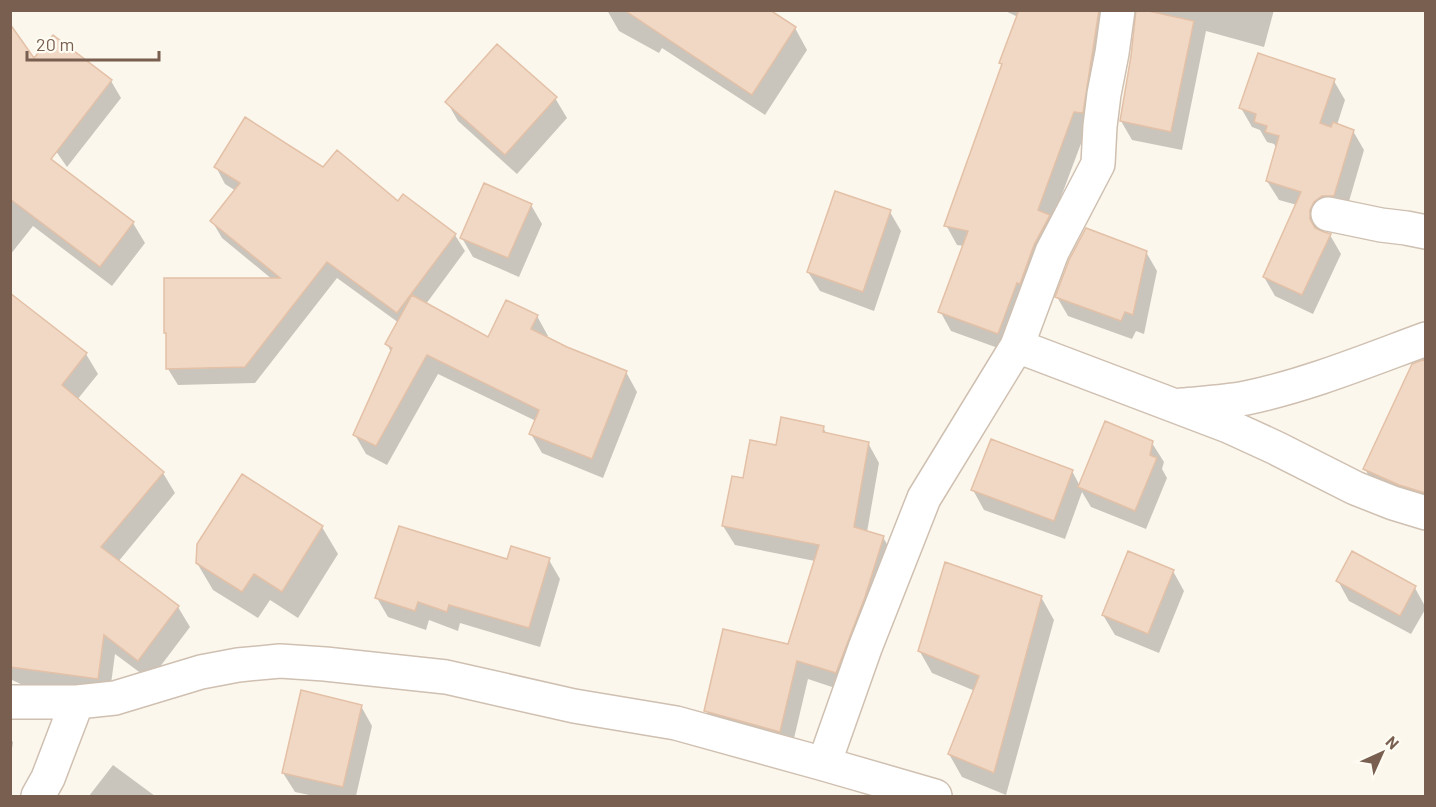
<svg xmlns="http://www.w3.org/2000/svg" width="1436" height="807" viewBox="0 0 1436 807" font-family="Barlow,sans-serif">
  <rect width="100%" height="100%" fill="#fcf7ed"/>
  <path fill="#0003" d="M607 10H767L795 28 807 50 765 115 662 48 659 53 619 31Z
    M1003 10H1131L1052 221 1009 352 951 331 940 311 964 246 957 245 946 225 1003 67 1001 63 1018 17Z
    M1132 10H1274L1264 47 1206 31 1182 150 1132 140 1121 121 1138 13Z
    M34 60 111 81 121 98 67 167 10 85Z
    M1334 81 1345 100 1337 125 1353 131 1364 150 1345 215 1324 222 1320 230V232L1330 235 1341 254 1313 314 1275 296 1264 277 1297 205 1279 200 1267 181 1277 149 1274 144 1267 142 1260 130 1252 127 1241 108Z
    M555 98 567 118 517 174 458 121 447 102Z
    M10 140 133 223 145 243 112 286 33 226 10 255Z
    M216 167 324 169 398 203 455 235 465 251 426 304 489 339 537 316 548 336 546 339 626 372 637 392 603 478 542 453 531 434 536 421 438 374 387 465 366 454 355 435 391 352 387 344 399 323 337 278 255 383 178 385 168 369 167 336 165 333 273 280 222 238 212 221 236 191 225 184Z
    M531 205 542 224 519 277 473 257 462 238Z
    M890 212 901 231 874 311 820 291 808 272Z
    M1146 252 1157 271 1144 334 1136 331 1132 339 1068 316 1057 297Z
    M10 295 86 354 98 374 77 400 163 473 175 493 118 562 178 607 190 627 150 680 115 654 109 699 29 688 10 679Z
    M1401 392 1426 403V509L1376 489 1365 469Z
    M823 427 827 435 868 443 879 463 867 532 883 537 894 557 847 692 808 679 791 751 717 731 706 711 789 646 815 561 735 545 723 526 744 480 777 446Z
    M1152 443 1164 462 1162 469 1167 478 1146 529 1091 507 1082 492 1065 539 984 510 973 490 1072 471 1080 486Z
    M322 527 338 554 298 618 270 600 258 618 213 590 197 563Z
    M549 560 560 579 540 647 460 623 458 631 429 620 426 630 388 617 377 598 508 561Z
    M1173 571 1184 591 1159 653 1115 635 1103 615Z
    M1338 581 1415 588 1426 608 1411 634 1349 601Z
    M1041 597 1054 620 1006 795 962 777 949 754 975 691 932 673 919 650Z
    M361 706 372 726 356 796H314L295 792 283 773Z
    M10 739 13 742 10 762Z
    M113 765 155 796H89Z"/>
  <path fill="#f0d8c5" stroke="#e3c0a6" stroke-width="1.5" d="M624 10H770L796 27 752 95Z
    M1019 10H1099L1083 113 1074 112 1038 210 1050 215 1034 245 1020 284 1017 283 998 334 938 312 968 231 944 226 1002 64 999 63Z
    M1136 10H1144L1194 21 1171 132 1120 121 1131 56Z
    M10 24 34 58 53 35 112 80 51 159 134 222 100 267 10 199Z
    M497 44 557 97 505 155 445 102Z
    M1258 53 1335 79 1320 123 1331 127 1333 122 1354 130 1334 196H1322L1314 202 1310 210V219L1315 228 1324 232 1331 234 1302 295 1263 277 1301 192 1266 181 1279 136 1265 132 1267 126 1254 122 1256 114 1239 108Z
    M245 117 323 167 337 150 398 201 403 194 456 234 397 313 327 262 245 367 166 369V333H164V278H280L210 221 240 183 214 167Z
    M484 183 532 204 508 258 460 238Z
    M835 191 891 210 863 292 807 272Z
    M1086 228 1147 251 1133 315 1125 312 1121 321 1055 297 1069 260Z
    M10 293 87 353 62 385 164 472 101 547 179 606 138 661 104 635 98 679 10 667Z
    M412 295 488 337 506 300 538 315 531 329 567 347 627 371 592 459 529 434 539 410 427 355 376 446 353 435 392 348 385 344Z
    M1425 359V493L1399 485 1363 469 1412 364Z
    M781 417 824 426 823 432 869 442 854 527 884 536 865 597 836 673 797 661 780 732 704 711 723 629 788 644 819 545 722 526 732 476 743 478 750 440 776 445Z
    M1105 421 1153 441 1150 455 1157 458 1135 511 1078 487Z
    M991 439 1073 470 1054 521 971 490Z
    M242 474 323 526 282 592 254 574 242 592 196 563 197 544Z
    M399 526 507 559 511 546 550 558 529 628 449 605 447 612 418 602 415 611 375 598Z
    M1128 551 1174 570 1148 634 1102 615Z
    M1352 551 1416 586 1400 616 1336 581Z
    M945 562 1042 596 994 773 948 754 979 676 918 651Z
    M301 690 362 705 343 787 282 773Z"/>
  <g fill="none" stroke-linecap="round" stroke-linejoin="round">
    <g stroke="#cfc0b1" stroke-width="36">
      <path id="street" d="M1328 214 1381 225 1406 228 1426 232
        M1017 346 1228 426 1276 448 1355 488 1393 503 1426 513
        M1182 405C1203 403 1225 402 1246 398 1308 385 1366 361 1426 339
        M10 702H77L115 698 201 672 238 665 280 661 325 664 446 677 574 706 676 723 824 764 935 796
        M824 764 865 648 924 498 1017 346 1052 252 1098 164 1100 126 1104 94 1112 53 1118 10
        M38 796 48 778 77 702"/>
    </g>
    <use href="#street" stroke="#fff" stroke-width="33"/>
  </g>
  <rect width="1436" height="807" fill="none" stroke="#785f4f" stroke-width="24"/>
  <g transform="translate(1382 753) rotate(45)" stroke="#fefbf3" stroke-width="4.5" paint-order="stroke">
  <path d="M0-4.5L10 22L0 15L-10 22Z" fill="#785f4f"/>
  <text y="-9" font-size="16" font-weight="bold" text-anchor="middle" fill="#785f4f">N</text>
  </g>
  <path d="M27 51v9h132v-9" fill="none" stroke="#785f4f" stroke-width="3"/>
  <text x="36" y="51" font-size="18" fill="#785f4f" stroke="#fefbf3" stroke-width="4.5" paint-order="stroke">20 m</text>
</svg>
